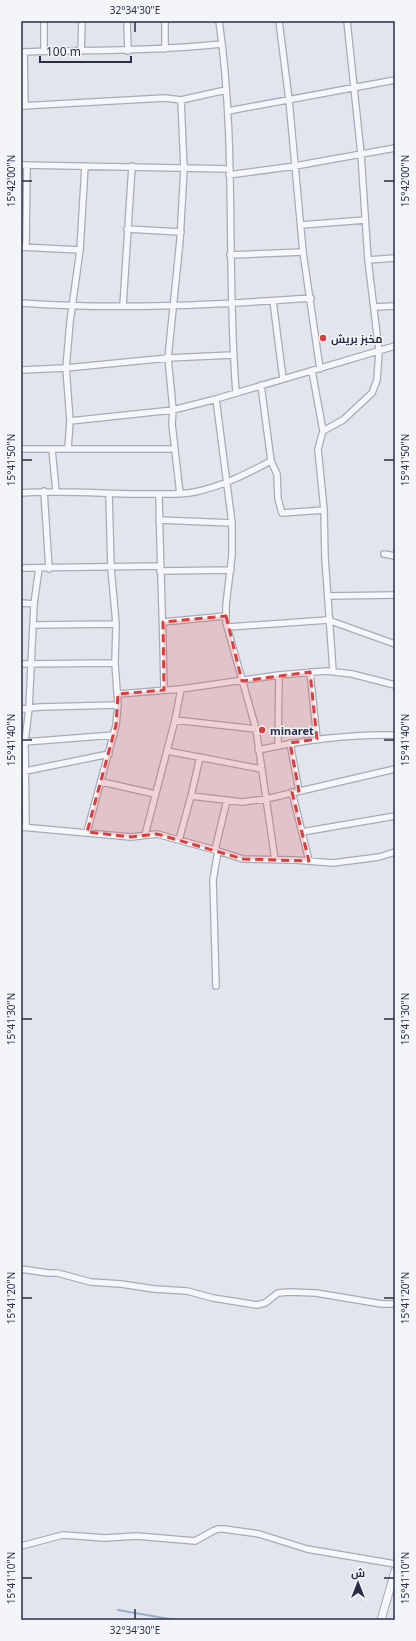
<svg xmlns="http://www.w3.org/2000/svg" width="416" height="1641" viewBox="0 0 416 1641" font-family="'Noto Sans',Cairo,sans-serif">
  <rect width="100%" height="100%" fill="#e3e5ed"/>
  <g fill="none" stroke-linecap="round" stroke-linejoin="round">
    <path stroke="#9bacd0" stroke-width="2" d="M118 1610 175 1620"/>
    <g stroke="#a7abb8" stroke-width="8">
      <path id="minor" d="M127 21 128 51
        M165 21V49
        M219 21C237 144 226 269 236 392
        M279 21 289 100 303 252 320 369
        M44 51V21
        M81 51 82 21
        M21 52C88 50 155 51 222 44
        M24 52 25 106
        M21 106 165 98 181 100 226 90
        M228 111 395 80
        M21 165 230 169
        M229 175 295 166 395 148
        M301 225 365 220
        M127 229 181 232
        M21 247 80 250
        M26 247 27 165
        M230 255 303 252
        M368 260 395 258
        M273 301 283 379
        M21 303C117 310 215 305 311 298
        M123 306 132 166
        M374 307 395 306
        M21 370 66 368 168 358 233 355
        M312 371 323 431 318 449 324 510 325 558 333 671
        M261 385 271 461 277 474 278 499 282 513 324 510
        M216 399 232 523V555L226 605V623L256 729 275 860
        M70 421 173 410 216 399 395 346
        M323 431 343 420 372 393 377 380 379 351 368 260 361 154 347 21
        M21 449H175
        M52 449 56 492
        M68 449 70 421 66 368 70 322 80 250 85 166
        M44 491 49 569
        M21 493C62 490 105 494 146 494 162 494 179 495 195 492 223 486 246 474 271 461
        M159 494C160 559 163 625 164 690
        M180 494 172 424 173 410 168 358 180 240 184 169 181 100
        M159 520 232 523
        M384 554 395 556
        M21 568 160 566
        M160 571 231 570
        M328 596 395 595
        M21 603 34 604
        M163 622 226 616
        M34 625 116 624
        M228 627 328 620 395 644
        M21 664 115 663
        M310 672 317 739
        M118 694 181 689 279 675 326 671 352 674 395 685
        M21 709 40 707 118 705
        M175 720 256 729
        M25 742 114 735
        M290 743 299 791
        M278 746 279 675
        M258 750C303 740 348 734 395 735
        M167 751 261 769
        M21 772 109 754
        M102 782 155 794
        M292 792 309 861
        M191 796 242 802 266 799 395 769
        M26 826 25 742 29 708 34 604 39 568
        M21 827 131 837 157 834 215 850 243 859 295 860 333 863 379 857 395 852
        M87 832 116 725 118 705 115 663 116 624 111 568 109 494
        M302 832 395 816
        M145 835 175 720 181 689
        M179 840 191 796 200 757
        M215 850 227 800
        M216 986 213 880 218 851
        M21 1269 48 1273H57L91 1282 121 1284 154 1289 187 1291 213 1298 257 1305 265 1303 278 1293 289 1292 316 1293 382 1304H395
        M21 1546 63 1535 105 1538 137 1536 195 1541 213 1531 218 1529H224L259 1534 307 1549 395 1564"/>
    </g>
    <g stroke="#a7abb8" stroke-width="9">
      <path id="tertiary" d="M381 1620 395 1571"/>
    </g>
    <use href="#minor" stroke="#f6f7fa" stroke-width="5.5"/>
    <use href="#tertiary" stroke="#f6f7fa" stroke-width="7"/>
  </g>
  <path fill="#dd3d3c" fill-opacity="0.2" stroke="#dd3d3c" stroke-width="3" stroke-dasharray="8 5" stroke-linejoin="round" d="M226 616 242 681 310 672 317 739 290 743 299 791 292 792 309 861 243 859 157 834 131 837 87 832 116 725 118 694 164 690 163 622Z"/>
  <path fill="none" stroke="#292f47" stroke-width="1.5" d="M135 22V32M22 181H32M384 181H394M22 460H32M384 460H394M22 740H32M384 740H394M22 1019H32M384 1019H394M22 1298H32M384 1298H394M22 1578H32M384 1578H394M135 1609V1619"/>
  <g fill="#dd3d3c" stroke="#f3f5f9" stroke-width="1.5">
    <circle cx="323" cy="338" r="4"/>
    <circle cx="262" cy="730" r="4"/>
  </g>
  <g text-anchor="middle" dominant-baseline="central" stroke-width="3" stroke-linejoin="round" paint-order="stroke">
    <g font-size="11" font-weight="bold" fill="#292f47" stroke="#f3f5f9" text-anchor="start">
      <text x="331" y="338">مخبز بريش</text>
      <text x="270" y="730">minaret</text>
    </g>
  </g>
  <rect width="416" height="1641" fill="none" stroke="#f3f5f9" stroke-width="44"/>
  <g transform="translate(358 1583)" stroke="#f3f5f9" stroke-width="3" paint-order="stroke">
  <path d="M0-3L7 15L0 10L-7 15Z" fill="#292f47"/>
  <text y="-6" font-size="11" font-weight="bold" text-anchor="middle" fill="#292f47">ش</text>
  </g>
  <path d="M40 56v6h91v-6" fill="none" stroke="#292f47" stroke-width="2"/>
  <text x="46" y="56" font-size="12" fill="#292f47" stroke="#f3f5f9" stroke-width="3" paint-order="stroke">100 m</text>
  <rect x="22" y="22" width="372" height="1597" fill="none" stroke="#292f47" stroke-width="1.5"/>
  <g font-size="10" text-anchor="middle" fill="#292f47">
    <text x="135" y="14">32°34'30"E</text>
    <text transform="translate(11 181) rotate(-90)" y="4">15°42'00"N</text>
    <text transform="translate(405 181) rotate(-90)" y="4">15°42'00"N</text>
    <text transform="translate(11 460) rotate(-90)" y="4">15°41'50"N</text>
    <text transform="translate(405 460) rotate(-90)" y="4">15°41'50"N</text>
    <text transform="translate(11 740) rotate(-90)" y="4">15°41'40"N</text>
    <text transform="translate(405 740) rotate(-90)" y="4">15°41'40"N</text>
    <text transform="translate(11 1019) rotate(-90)" y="4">15°41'30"N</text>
    <text transform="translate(405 1019) rotate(-90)" y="4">15°41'30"N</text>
    <text transform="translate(11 1298) rotate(-90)" y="4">15°41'20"N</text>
    <text transform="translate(405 1298) rotate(-90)" y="4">15°41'20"N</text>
    <text transform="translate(11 1578) rotate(-90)" y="4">15°41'10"N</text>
    <text transform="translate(405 1578) rotate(-90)" y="4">15°41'10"N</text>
    <text x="135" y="1634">32°34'30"E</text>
  </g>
</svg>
